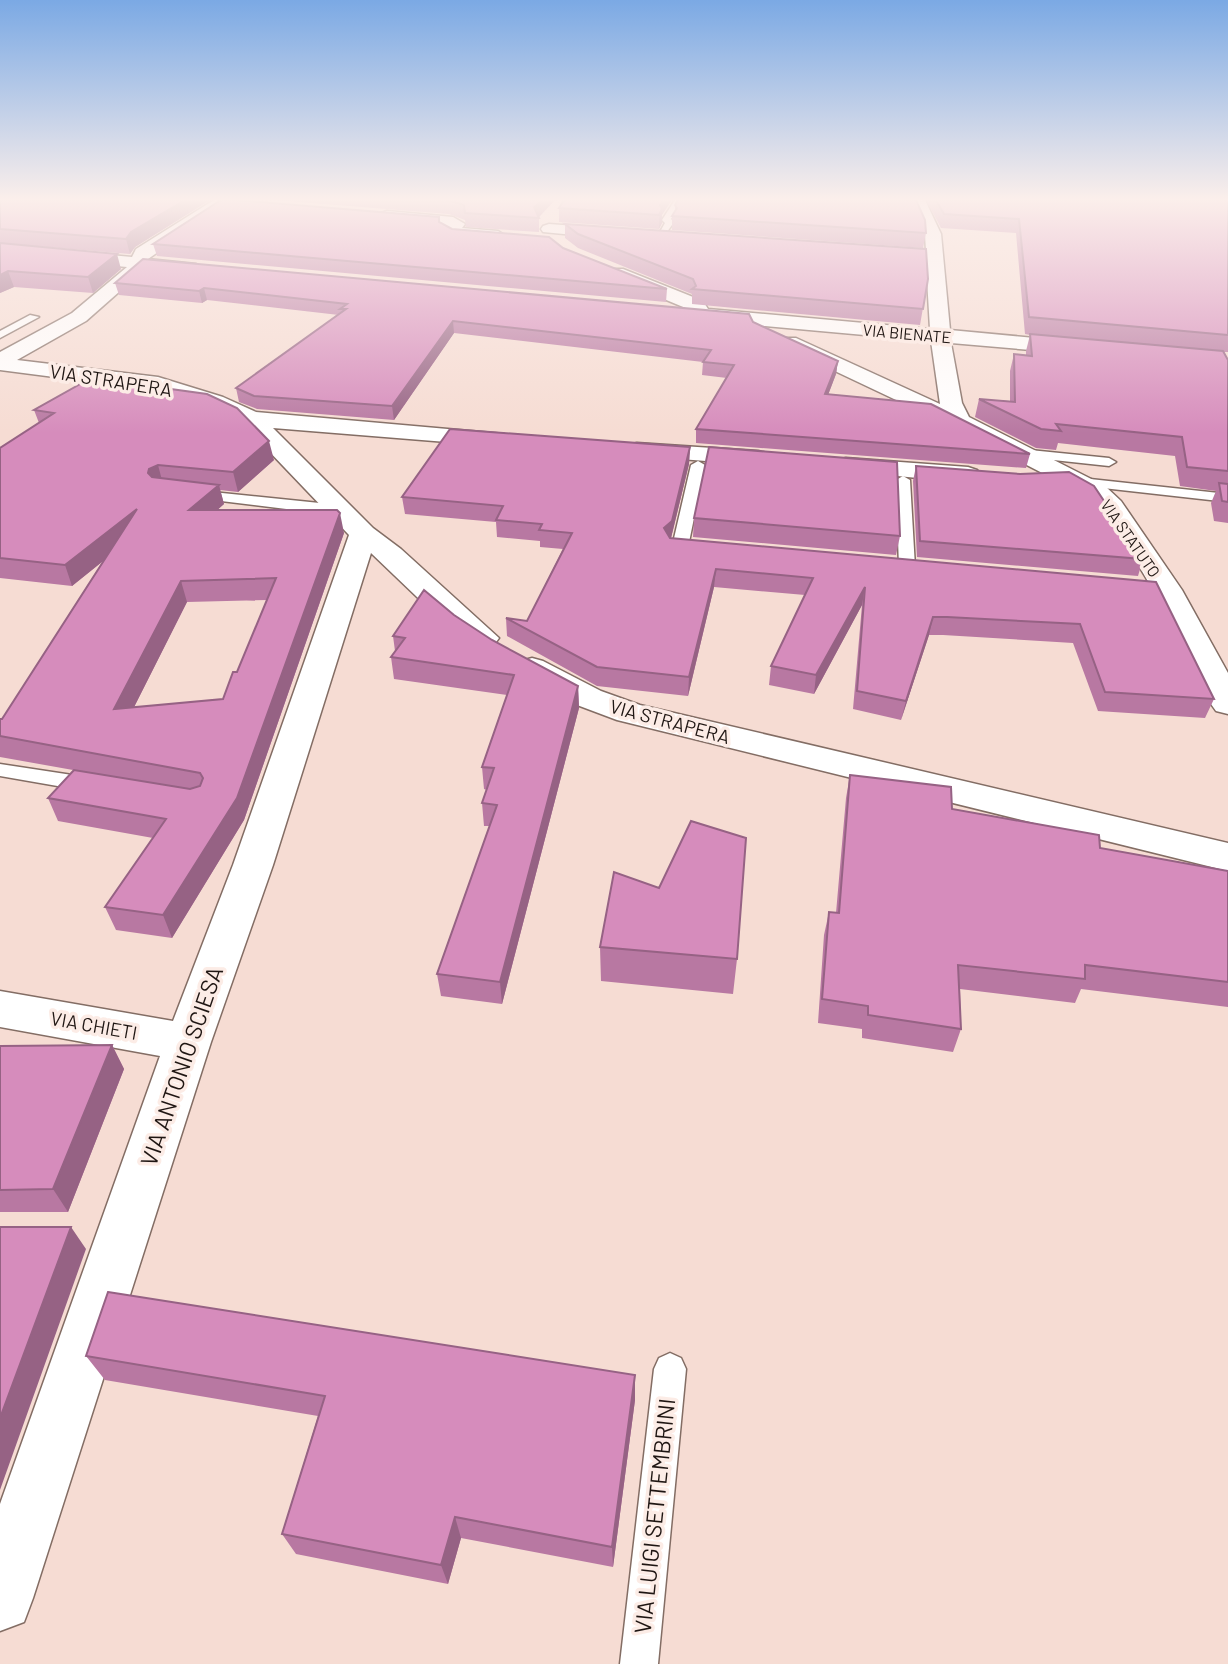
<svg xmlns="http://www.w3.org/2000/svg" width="1228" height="1664" viewBox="0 0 1228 1664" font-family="Barlow,sans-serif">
  <rect width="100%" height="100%" fill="#f6dcd3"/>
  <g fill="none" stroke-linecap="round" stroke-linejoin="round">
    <g stroke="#836d64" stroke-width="3">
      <path id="service" d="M675 200H683L671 219 674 222 662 239H656L665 223 662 220Z
        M30 315 39 317 0 338V331Z
        M1020 449 1109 458 1116 462 1109 466 1015 456 1013 453Z
        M698 461 705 465 688 547 680 552 672 547 691 465Z
        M903 476 910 480 915 567 907 572 899 567 896 480Z
        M1081 478 1228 494V502L1076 485V479Z
        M193 490 339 505 346 509 339 513H319L188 497 186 494Z
        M0 764 92 778 99 780 102 785 99 790 92 792 0 776Z
        M670 1353 681 1358 686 1369 658 1664H620L654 1369 659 1358Z"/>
    </g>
    <g stroke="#836d64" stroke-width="3">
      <path id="minor" d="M214 200H232L148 259 196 264 199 268 196 272 145 269 86 321 17 360 158 377 223 397 256 412 504 434 508 439 504 444 496 446 273 428 373 528 401 549 499 638 494 645 483 647 472 645 440 619 371 553 273 865 211 1042 33 1598 24 1622 0 1631V1504L160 1056 0 1027V991L173 1021 233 865 349 535 243 424 207 407 155 390 0 370V352L72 313 127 267 0 255V245L132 257 136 249Z
        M911 200H925L941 234 950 330 1078 342 1085 344 1088 348 1085 352 1078 354 951 343 962 403 969 417 1105 486 1121 501 1182 590 1228 673V714L1216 711 1211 704C1177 637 1139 550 1087 496L951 426 782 346 779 342 782 338H796L940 404 931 341 699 320 688 317 685 313 688 309 611 277 608 273 611 269H623L703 301 708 309 930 329 926 262 876 258 867 253 876 248 926 251 925 234Z
        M387 211 453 217 465 224 462 228 498 231 506 236C498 244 451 240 443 232L447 226 381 219 379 216 381 213Z
        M549 224 616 229 624 234 616 239 543 232 541 229 543 226Z
        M637 443 758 451 767 453 770 458 767 463 758 465 628 455 625 450 628 445Z
        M846 458 968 467 977 470 981 475 977 480 968 483 837 470 834 465 837 460Z
        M532 658 543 661 601 691 640 705 1228 843V871L617 720 577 705 521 675 516 668 521 661Z"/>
    </g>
    <use href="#service" fill="#fff" fill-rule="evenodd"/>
    <use href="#minor" fill="#fff" fill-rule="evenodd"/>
  </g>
  <path fill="#b878a2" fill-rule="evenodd" d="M0 200H210L135 247 130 254 12 244 121 269 93 293 14 287 0 293Z
    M275 200H555L539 217V232L466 227 465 220 449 214Z
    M926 200H1228V352H1223L1228 360V523L1214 521 1211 503 1216 491 1180 486 1175 456 1058 443 1056 450 1036 448 975 417 979 399 1010 401V371L1014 354 1026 355V351L1030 335 1025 334 1016 233 941 228Z
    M675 205 926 233 923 248 672 230V216L675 212Z
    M559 208 662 215V223L659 229 559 222Z
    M440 222 452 229 563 248 667 289 666 302 157 256 153 244Z
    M565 224 928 279 920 325 692 304V294L578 248 565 238Z
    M143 259 753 322 838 361 836 374 828 395 1030 454 1026 468 696 443V429L727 378 702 375 703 362 454 333 394 420 257 409 239 402 236 388 339 315 207 300 202 303 119 295 115 283Z
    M91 378 274 460 238 492 220 490 224 504 217 510 344 533 244 820 172 938 116 930 105 907 153 838 58 821 48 798 73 770 0 757V736L2 719 103 561 72 586 0 578V448L39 423 34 410ZM267 600 237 672 223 699 134 707 187 602Z
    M690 447 689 464 671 538 1156 582 1214 699 1205 718 1098 711 1073 643 943 635H929L901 720 853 709 862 605 814 694 769 685 771 666 805 595 714 587 688 696 597 686 507 636 506 618 527 621 563 549 540 547V541L497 537 496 522 405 514 402 497Z
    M916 466 1143 559 1138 576 917 557 913 481Z
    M694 518 900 536 896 555 693 537Z
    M454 615 492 640 578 686 579 708 502 1004 441 996 437 974 490 826H484L482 803 487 790 484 789 482 767 507 695 394 679 391 657 395 651 393 636Z
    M850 775 952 809 1100 848 1228 871V1007L1081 989 1075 1003 960 989 961 1029 953 1052 862 1038V1029L818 1023 824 935 829 912 836 913 846 798Z
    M659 888 737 959 733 994 601 981 600 947Z
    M112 1045 124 1069 68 1212H0V1046Z
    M86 1356 635 1400 613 1567 461 1538 448 1584 296 1554 282 1534 318 1416 105 1380Z"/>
  <path fill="#966284" d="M185 200H210L135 247 130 254 126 239 131 232Z
    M542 200H555L538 218 534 207Z
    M663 200H672L662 215V223L659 229 660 205Z
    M117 254 121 269 93 293 88 277Z
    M8 271 14 287 0 293V275Z
    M204 288 207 300 202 303 199 291Z
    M453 321 454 333 394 420 392 406Z
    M838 361 836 374 823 408 825 394Z
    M269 441 274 460 238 492 233 472Z
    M690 447 689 464 671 538 664 546V528Z
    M158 465 163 484 155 489 148 473 149 469Z
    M219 485 224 504 195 530 189 510Z
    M137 509 143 529 72 586 65 565Z
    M340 513 344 533 244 820 172 938 163 915Z
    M716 569 714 587 688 696 689 677Z
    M181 581 187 602 122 731 114 709Z
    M865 587 862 605 814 694 816 675Z
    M933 617 929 635 901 720 906 701Z
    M578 686 579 708 502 1004 500 982Z
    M112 1045 124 1069 68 1212 53 1189Z
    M71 1227 86 1249 0 1490V1418Z
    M635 1375V1400L613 1567 612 1547Z
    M455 1517 461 1538 448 1584 441 1565Z"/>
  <path fill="#d68cbc" stroke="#966284" stroke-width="2" fill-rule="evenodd" d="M0 200H185L131 232 126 239 0 229Z
    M221 200H235L439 217V222L452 229 549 237 563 248 667 289 153 244Z
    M438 200H542L534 207 539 218 465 213 464 205 448 200Z
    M564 200H663L660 205 662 209 659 215 559 208Z
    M678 200H916L925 220 926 233 672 216 677 208 675 205Z
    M936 200H1228V335L1029 317 1019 219 944 214Z
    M565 224 926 249 928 279 923 309 692 289 696 286 693 279 578 234Z
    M0 243 117 254 88 277 8 271 0 275Z
    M143 259 749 314 753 322 838 361 825 394 931 404 1030 454 696 429 734 365 703 362 711 350 453 321 392 406 254 396 236 388 346 309H340L347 304 204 288 199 291 115 283Z
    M1030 334 1223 351 1228 360V471L1187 467 1182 437 1056 424 1061 431 1041 429 979 399 1015 402 1014 354 1032 356Z
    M91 378 207 394 237 408 269 441 233 472 158 465 149 469 148 473 152 477 219 485 189 510H337L340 513 237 798 163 915 105 907 166 819 48 798 74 770 190 789 200 786 203 778 200 773 0 736V719H2L137 509 65 565 0 558V448L54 413 34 410ZM276 578 237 672H233L223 699 114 709 181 581Z
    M450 429 690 447 672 521 664 528 670 538 1156 582 1214 699 1105 692 1080 624 947 617H933L906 701 857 691 865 587 816 675 771 666 813 578 716 569 689 677 597 667 506 618 527 621 572 533 539 530 542 524 496 520 503 506 402 497Z
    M709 447 897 462 900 536 694 518Z
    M916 466 1020 474 1069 472 1094 486 1143 559 920 541Z
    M1219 483 1228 484V502L1222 501Z
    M424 590 454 615 492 640 578 686 500 982 437 974 497 805 482 803 494 768 482 767 514 675 391 657 405 638 393 636Z
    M850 775 951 787 952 809 1099 835 1100 848 1228 871V982L1085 965V979L958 965 961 1029 868 1015V1006L822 999 829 912 839 913Z
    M691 821 746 838 737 959 600 947 614 872 659 888Z
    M112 1045 53 1189 0 1190V1046Z
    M0 1227H71L0 1418Z
    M108 1292 635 1375 612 1547 455 1517 441 1565 282 1534 325 1396 86 1356Z"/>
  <linearGradient id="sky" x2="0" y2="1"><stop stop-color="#7ba9e4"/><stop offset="0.46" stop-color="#fbefeb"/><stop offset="1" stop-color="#fbefeb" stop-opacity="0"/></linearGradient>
  <rect width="1228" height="433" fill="url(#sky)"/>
  <g text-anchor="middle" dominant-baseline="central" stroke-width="7" stroke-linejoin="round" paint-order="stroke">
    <g font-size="16" fill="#1f1613" stroke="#fcece6">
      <text transform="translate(907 333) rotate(5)">VIA BIENATE</text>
      <text transform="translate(1131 538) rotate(55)">VIA STATUTO</text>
    </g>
    <g font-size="19" fill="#1f1613" stroke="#fcece6">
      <text transform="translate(111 380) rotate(9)">VIA STRAPERA</text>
      <text transform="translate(670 721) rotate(15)">VIA STRAPERA</text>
      <text transform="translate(94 1025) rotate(10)">VIA CHIETI</text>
    </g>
    <g font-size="23" fill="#1f1613" stroke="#fcece6">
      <text transform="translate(181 1066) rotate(-71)">VIA ANTONIO SCIESA</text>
      <text transform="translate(654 1516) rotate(-84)">VIA LUIGI SETTEMBRINI</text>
    </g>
  </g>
</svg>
